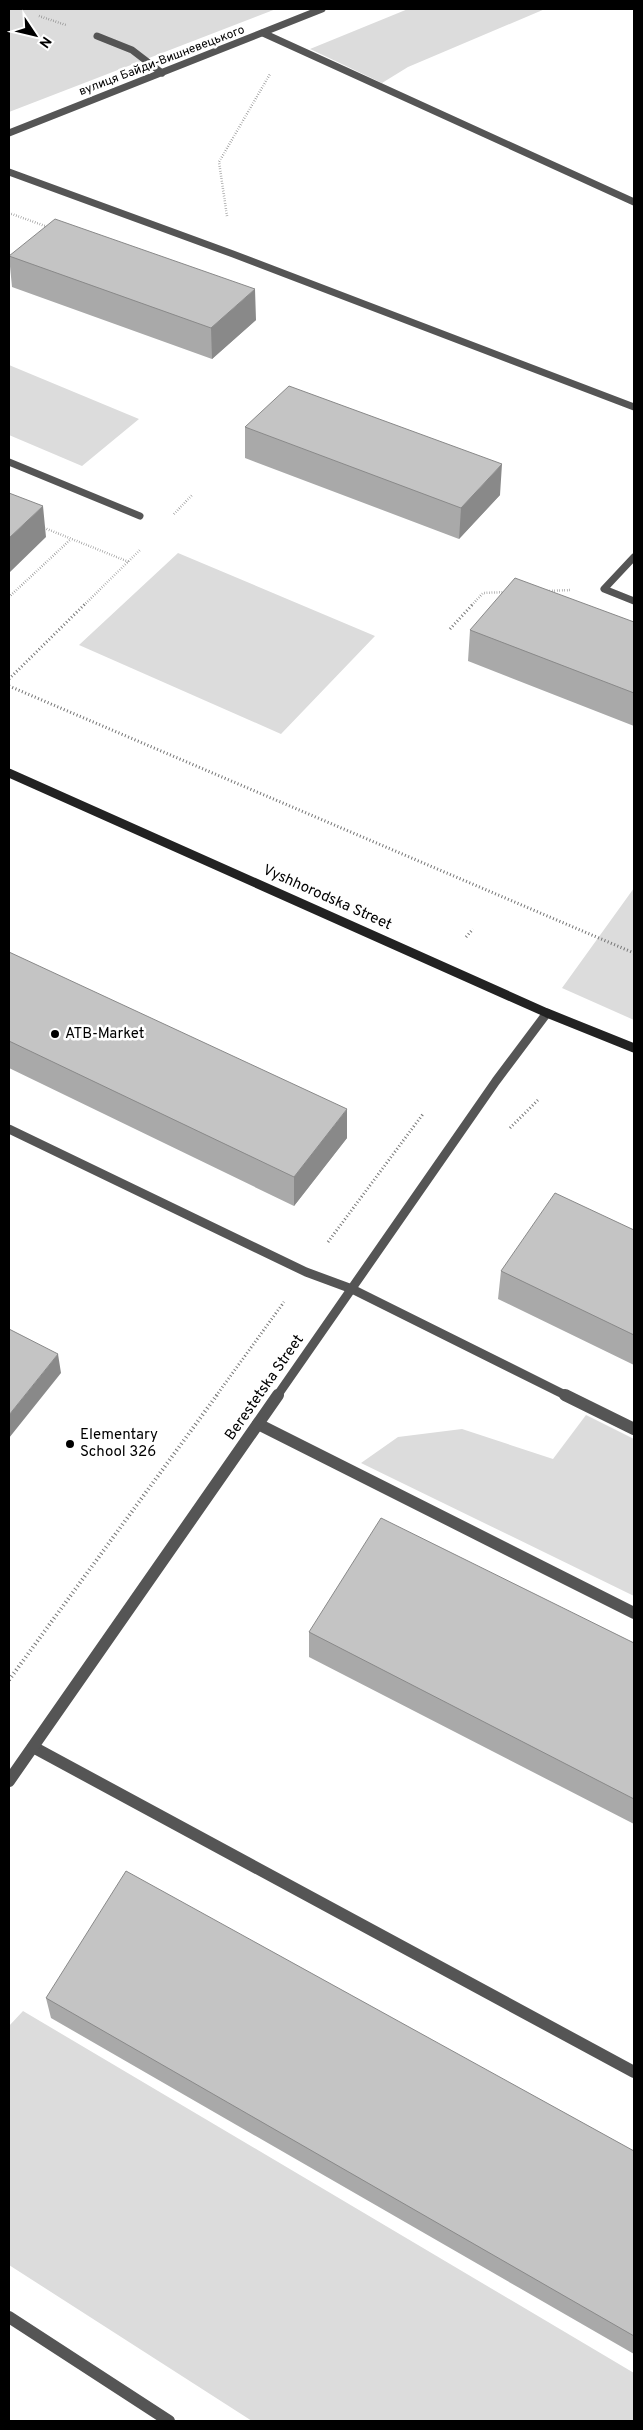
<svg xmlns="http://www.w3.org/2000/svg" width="643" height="2430" viewBox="0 0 643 2430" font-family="Overpass,sans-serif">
  <rect width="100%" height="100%" fill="#fff"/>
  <path fill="#dcdcdc" d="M9 9H276L9 112Z
    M408 9H545L408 67 382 83 310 49Z
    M9 365 139 419 82 466 9 435Z
    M178 553 375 636 281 734 79 645Z
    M634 888V1020L562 988Z
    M586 1415 634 1439V1596L361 1463 398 1437 462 1429 553 1459Z
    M23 2011 634 2373V2421H252L9 2265V2026Z"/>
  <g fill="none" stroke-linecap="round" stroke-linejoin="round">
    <path stroke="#777" stroke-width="2.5" stroke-dasharray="0.5 2" stroke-linecap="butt" d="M39 16 66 25
      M9 213 48 227
      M227 216 219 162 270 74
      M174 514 192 495
      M42 527 129 562
      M547 591 571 590
      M9 597 71 539
      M84 605 140 550
      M472 605 483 593 506 592"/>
    <path stroke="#777" stroke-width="3" stroke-dasharray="1 2.5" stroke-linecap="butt" d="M450 629 473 604
      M9 679 85 604
      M9 686 634 953
      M466 937 473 929
      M510 1128 538 1100
      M328 1242 423 1114
      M216 1396 284 1302"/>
    <path stroke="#777" stroke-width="4" stroke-dasharray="1 3" stroke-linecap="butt" d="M9 1680 217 1395"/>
    <path stroke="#555" stroke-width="7" d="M263 33 634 202
      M97 36 132 50 162 73
      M9 172 233 254 634 407
      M9 462 140 516
      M634 557 604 589 634 601"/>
    <path stroke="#555" stroke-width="9" d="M9 1129 306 1272 352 1289 567 1396"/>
    <path stroke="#555" stroke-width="12" d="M565 1395 634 1429
      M258 1424 634 1613
      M33 1747 634 2072
      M9 2317 169 2421"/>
    <path stroke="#555" stroke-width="7" d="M9 133 322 9"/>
    <path stroke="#555" stroke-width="9" d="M277 1396 496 1081 547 1013"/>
    <path stroke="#555" stroke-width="12" d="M9 1781 278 1395"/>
    <path stroke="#222" stroke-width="9" d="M9 773 547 1013 634 1048"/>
  </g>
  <path fill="#a9a9a9" d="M9 256 256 320 212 359 12 287Z
    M245 427 500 495 459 539 245 458Z
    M634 622V726L468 661 470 630Z
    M9 952 347 1138 294 1206 9 1068Z
    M634 1230V1365L498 1299 501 1271Z
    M309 1632 634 1643V1824L309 1657Z
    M46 1998 634 2151V2354L51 2018Z"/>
  <path fill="#898989" d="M255 289 256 320 212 359 211 328Z
    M502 464 500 495 459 539 461 508Z
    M43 506 46 537 9 573V538Z
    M347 1109V1138L294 1206V1177Z
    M58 1354 61 1373 9 1438V1415Z"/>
  <path fill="#c4c4c4" stroke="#898989" d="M55 219 255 289 211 328 9 256Z
    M289 386 502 464 461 508 245 427Z
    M9 493 43 506 9 538Z
    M515 578 634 622V693L470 630Z
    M9 952 347 1109 294 1177 9 1041Z
    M555 1193 634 1230V1335L501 1271Z
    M9 1329 58 1354 9 1415Z
    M381 1518 634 1643V1799L309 1632Z
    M126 1871 634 2151V2336L46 1998Z"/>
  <g fill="#000" stroke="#fff" stroke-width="2">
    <circle cx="55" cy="1034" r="5"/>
    <circle cx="70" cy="1444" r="5"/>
  </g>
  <g text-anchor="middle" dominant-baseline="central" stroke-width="5" stroke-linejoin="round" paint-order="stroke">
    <g font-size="12" fill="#000" stroke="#fff">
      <text transform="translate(162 61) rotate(-21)">вулиця Байди-Вишневецького</text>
    </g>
    <g font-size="15" fill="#000" stroke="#fff">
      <text transform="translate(327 898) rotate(24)">Vyshhorodska Street</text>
      <text transform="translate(265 1388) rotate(-55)">Berestetska Street</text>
    </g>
    <g font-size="15" fill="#000" stroke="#fff" text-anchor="start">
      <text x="65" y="1034">ATB-Market</text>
      <text x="80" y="1435">Elementary<tspan x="80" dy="17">School 326</tspan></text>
    </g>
  </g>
  <rect width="643" height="2430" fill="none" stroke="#000000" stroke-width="20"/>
  <g transform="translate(35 35) rotate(125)" stroke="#ffffff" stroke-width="4" paint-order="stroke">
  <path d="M0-4L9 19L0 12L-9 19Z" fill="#000000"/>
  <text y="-8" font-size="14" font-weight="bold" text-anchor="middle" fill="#000000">N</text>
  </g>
</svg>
